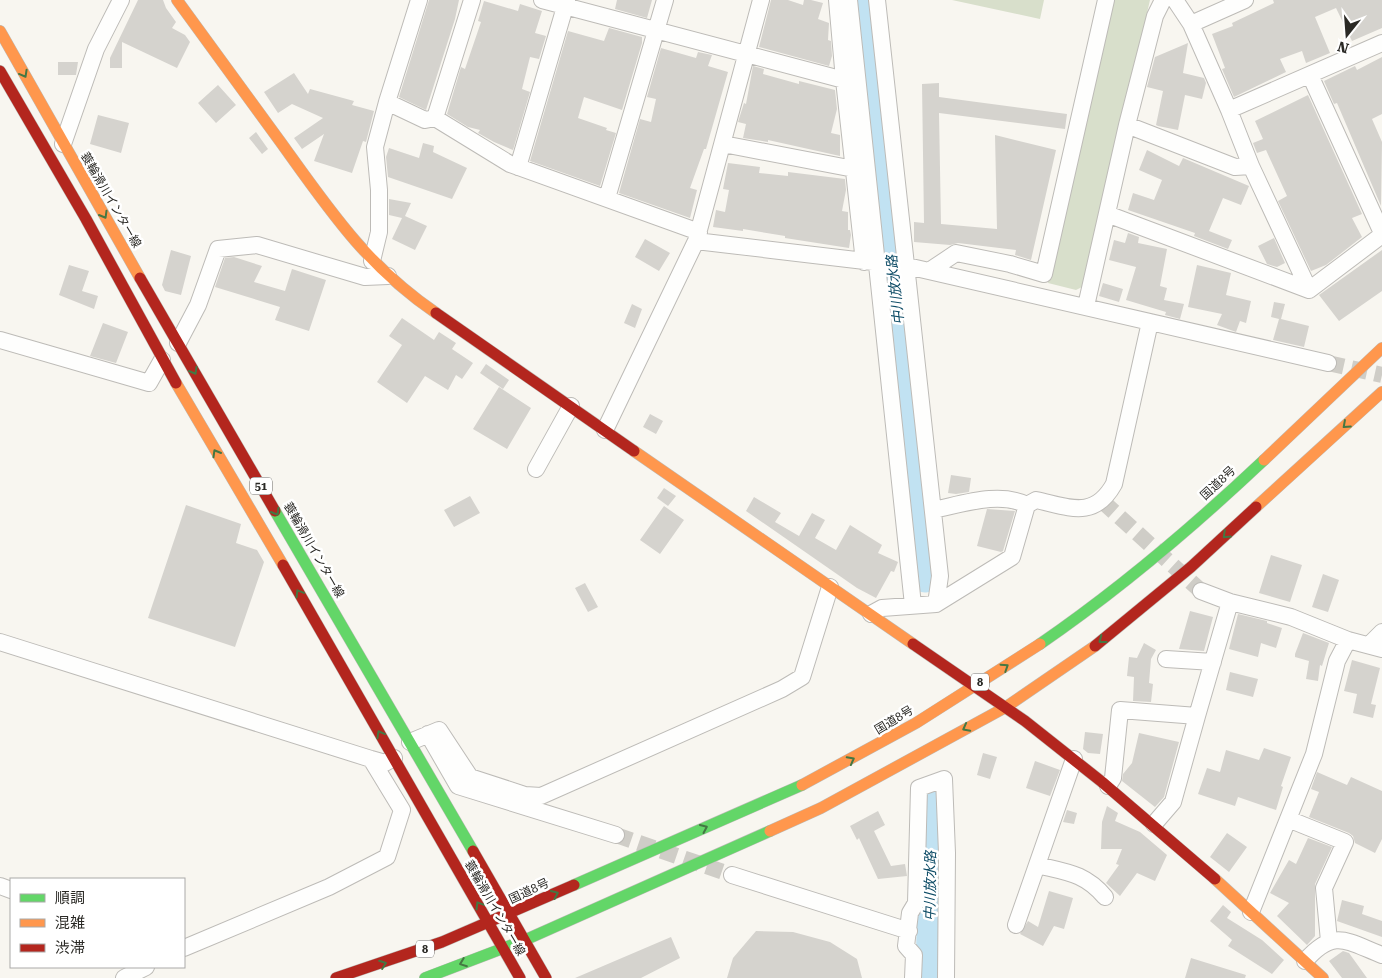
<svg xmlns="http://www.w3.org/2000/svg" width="1382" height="978" viewBox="0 0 1382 978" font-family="'Roboto Serif','Noto Sans JP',serif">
  <rect width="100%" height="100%" fill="#f8f6f0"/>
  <path fill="#d8dfcb" d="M952 0H1044L1040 19Z
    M1111 0H1150L1084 286 1076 290 1048 283Z"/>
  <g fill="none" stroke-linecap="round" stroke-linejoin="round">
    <path stroke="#c1e2f2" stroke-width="25" d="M865 0 925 580
      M928 978 932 794"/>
  </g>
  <path fill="#d5d3ce" d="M138 0H163L166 8 176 22 172 28 185 35 190 42 177 68 122 42V68H110V58Z
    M429 0H459L455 19 426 110 399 97Z
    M617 0H652L647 18 615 9Z
    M771 0H788L803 5 804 0H811L823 3 818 19 829 23 828 40 831 41 832 56 829 66 759 47Z
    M1273 0H1382V28L1352 41 1336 8 1315 17 1330 53 1306 63 1302 51 1280 59 1286 72 1234 97 1222 69 1225 68 1212 34 1233 26 1232 23 1274 3Z
    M484 1 518 11 520 4 542 11 535 33 546 36 539 59 530 57 522 89 530 92 513 150 494 142 478 133 480 130 468 127 447 114 461 67 465 69 481 22 478 21Z
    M609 28 642 37V43L622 110 584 97 578 118 607 128 606 130 616 133 600 186 530 161 568 31 604 41Z
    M1188 43 1183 73 1204 78 1206 83 1202 99 1185 95 1178 130 1158 126 1156 125 1163 91 1147 87 1155 57Z
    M661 48 696 58 698 52 712 55 708 66 728 72 706 149H704L690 188 697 190 690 218 619 193 640 119 651 122 656 99 647 97Z
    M1382 57V114L1372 119 1382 142 1381 206 1337 103 1334 104 1324 81 1355 66 1357 70Z
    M58 62H78L76 75H58Z
    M753 66 764 69 763 74 799 84V81L835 90 837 109 831 133 840 135V156L768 140V142L743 138 746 124 738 122 744 103 746 104Z
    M294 73 308 94 310 89 354 101 352 105 374 111 366 142 363 141 352 173 314 161 324 134 302 149 294 138 323 118 292 104 278 113 264 92Z
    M939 83V97L1067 114 1065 129 939 113 941 224 997 229 995 135 1056 150 1031 260 1015 255 1016 250 958 243 950 245 914 242V222L924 223 922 84Z
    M218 85 236 105 216 123 198 103Z
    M1308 95 1362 214 1352 218 1362 237 1326 265 1311 271 1278 201 1287 196 1266 150 1257 153 1253 143 1263 139 1255 121Z
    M98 115 129 123 121 153 90 144Z
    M256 132 268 149 262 154 249 138Z
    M423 143 434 146 433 152 467 168 452 199 388 177 386 157 389 148 419 158Z
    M1147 150 1179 166 1183 158 1249 186 1241 205 1223 198 1209 231 1232 240 1228 249 1194 236 1195 233 1128 210 1133 193 1154 200 1162 180 1139 170Z
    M728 163 760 167 759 173 788 176V172L845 179 846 190 842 211 848 212V230H850L851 235 849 248 785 238V236L743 229V231L713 227 716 210 725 212 729 190 723 189Z
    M389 199 411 203 405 216 427 226 415 250 392 239 402 218 389 215Z
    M1128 233 1139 237 1138 243 1167 249 1160 286 1167 288 1164 300 1184 304 1180 319 1165 315 1166 312 1126 300 1136 267 1109 260 1114 240 1125 243Z
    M1274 238 1285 263 1277 267 1267 264 1258 246Z
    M645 239 670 253 659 271 635 257Z
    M171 250 191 256 181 295 165 291 162 285Z
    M1382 250V291L1339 321 1319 295Z
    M234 257 262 266 254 282 285 291 292 269 326 280 309 331 275 320 280 307 215 287 225 258Z
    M69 265 89 271 82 291 98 296 94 309 59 295Z
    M1197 265 1231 273 1226 295 1251 301 1246 323 1240 321 1236 332 1217 325 1222 314 1188 307Z
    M1103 283 1123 289 1119 302 1099 296Z
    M1274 302 1285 304 1281 319 1309 326 1304 347 1273 340 1279 319 1271 317Z
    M632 304 642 309 635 328 624 323Z
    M402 318 434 340 439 332 456 343 452 349 473 363 462 379 456 375 448 390 425 376 407 403 377 382 402 345 389 336Z
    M103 323 128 332 116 363 90 356Z
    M486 364 509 380 503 389 480 373Z
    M499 387 531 408 507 449 473 429Z
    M650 414 663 421 656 434 643 427Z
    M951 475 971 478 969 492 956 494 948 493Z
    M664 488 676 496 668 506 657 498Z
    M470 496 480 513 454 527 444 510Z
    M754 497 781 513 775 522 799 536 812 513 825 520 815 538 836 550 850 525 882 545 878 553 898 562 894 572 891 571 876 598 857 588 746 511Z
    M186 505 241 524 236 543 257 550 264 562 235 647 148 618Z
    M664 506 684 520 660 554 640 540Z
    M987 509 1015 511 1003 551 1001 552 977 546Z
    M1271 555 1302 565 1290 602 1259 593Z
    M1323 574 1339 580 1328 612 1312 607Z
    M585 583 598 607 588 612 575 588Z
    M1190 611 1213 617 1204 651 1179 649Z
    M1238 614 1267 621V623L1282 628 1276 648 1261 643 1258 657 1229 649Z
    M1303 633 1329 643 1322 666 1320 665 1318 681 1306 679 1309 661 1295 657V654Z
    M1144 643 1156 650 1151 659 1149 683 1153 684 1151 702 1133 701 1134 677 1127 676 1129 657 1137 658Z
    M1352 660 1380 668 1371 704 1376 705 1373 718 1353 713 1357 694 1344 691Z
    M1230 672 1258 679 1253 697 1226 690Z
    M1085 732 1103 734 1100 754 1088 753 1083 749Z
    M1139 733 1179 742 1164 797 1155 807 1122 781 1123 774 1132 763Z
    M1264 748 1291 757 1281 786 1283 787 1276 810 1238 797 1235 806 1198 794 1207 768 1220 772 1226 750 1259 760Z
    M983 753 997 757 990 779 977 775Z
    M1035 761 1060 770 1050 796 1026 788Z
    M1317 772 1347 785 1351 777 1382 791V839L1375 853 1355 843 1353 836 1349 833 1309 817 1319 792 1311 789Z
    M1107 806 1118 813 1115 821 1140 832 1167 855 1155 881 1137 873 1120 896 1106 883 1119 865 1116 864 1122 849H1101L1102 822Z
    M1067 810 1077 813 1074 824 1063 822Z
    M878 811 885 825 874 831 891 866 905 864 907 876 878 879 859 838 857 840 850 826Z
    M1227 833 1247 847 1229 872 1210 857Z
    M1308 838 1332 847 1315 884V936L1307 945 1277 916 1289 903 1270 893 1289 860 1296 864Z
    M1049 891 1073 898 1064 929 1054 926 1043 946 1020 934 1028 921 1038 927Z
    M1342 900 1364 906 1362 914 1382 921V937L1337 921Z
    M1223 905 1231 912 1227 918 1262 940 1284 960 1272 974 1228 946 1232 940 1210 921Z
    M756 931 793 932 830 942 857 959 862 978H727L733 958Z
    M671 937 680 958 641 978H575Z
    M1343 951 1349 953 1367 978H1342L1329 961Z
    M1191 958 1246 975 1245 978H1185Z"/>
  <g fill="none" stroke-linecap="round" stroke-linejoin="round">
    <path stroke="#cfcdc7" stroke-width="16" stroke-dasharray="16 8" stroke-linecap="butt" d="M1328 363 1382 375
      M1102 501 1201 591
      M616 835 732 875"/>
    <g stroke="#bdbbb7" stroke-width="18">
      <path id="street" d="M542 0 844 80 837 0
        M849 0 913 605
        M877 0 940 576 936 604
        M1175 0 1191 24 1229 110 1382 43
        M1191 24 1245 0
        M1310 75 1382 233
        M844 80 864 262
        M387 102 419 0
        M435 118 472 0
        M1127 125 1155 16 1163 0
        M63 144 96 49 121 0
        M723 144 854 169
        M518 167 567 0
        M607 198 665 0
        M1107 214 1309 290 1251 166
        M696 241 907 266 1328 363
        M372 261 379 232V190L375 147 387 102 425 120 435 118 510 164 699 232
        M929 271 956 253 1010 264 1044 274 1106 0
        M1309 290 1382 235
        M1086 306 1127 125 1235 167 1251 166 1229 110
        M0 340 149 383 162 360
        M178 343 198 305 218 249 257 245 365 277 388 276
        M605 430 696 241 761 0
        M536 469 571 406
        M933 510C963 504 999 491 1027 505
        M1201 591 1230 602 1291 617 1348 640
        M871 614 882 608 936 604 1012 557 1027 505 1036 500C1069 507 1094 520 1114 484L1150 322
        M0 642 371 759 385 763 394 758
        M1370 644 1382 632
        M1166 659 1213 662
        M1197 716 1230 602
        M428 734 458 786 616 835
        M410 742 439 730 470 777 525 795 541 796 782 689 802 677 830 587
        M1108 786 1113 778 1120 710 1197 716 1173 802 1154 824
        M1288 819 1345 842 1324 888 1329 941
        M1037 865C1066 872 1085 873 1105 897
        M732 875 909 931
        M0 886 11 890
        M1251 912 1314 754 1337 661 1348 640 1382 649
        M1016 925 1074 759
        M184 948 329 887 387 857 402 810 371 759
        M1305 961C1334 928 1346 941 1382 955
        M124 978 146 967
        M913 978 914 955 906 946 910 913 916 903 919 788 944 779 947 853 946 978"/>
    </g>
    <g stroke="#bdbbb7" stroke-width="12">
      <path id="fast" d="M275 511 473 851
        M1040 644C1120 589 1193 527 1264 460
        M574 885 802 785
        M425 978 525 940 770 831"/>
    </g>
    <g stroke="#bdbbb7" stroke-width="12">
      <path id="slow" d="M177 0C212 48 247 96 282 144 330 211 367 266 436 313
        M0 31 140 278
        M176 383 283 565
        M634 451 913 644
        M1264 460 1382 348
        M1256 507 1382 392
        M802 785 916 723 1040 644
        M770 831 821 808 1006 707 1095 646
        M1215 879 1323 978"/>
    </g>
    <g stroke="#bdbbb7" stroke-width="12">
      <path id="jam" d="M0 71 86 219 176 383
        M140 278 275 511
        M436 313 634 451
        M283 565 520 978
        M913 644 1025 721 1102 782 1215 879
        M1095 646 1191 567 1256 507
        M473 851 546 978
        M336 978 442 942 574 885"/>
    </g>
    <use href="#street" stroke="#fefefd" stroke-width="16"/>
    <use href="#fast" stroke="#63d668" stroke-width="11"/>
    <use href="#slow" stroke="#ff974d" stroke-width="11"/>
    <use href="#jam" stroke="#b3261e" stroke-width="11"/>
  </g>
  <defs><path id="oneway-chevron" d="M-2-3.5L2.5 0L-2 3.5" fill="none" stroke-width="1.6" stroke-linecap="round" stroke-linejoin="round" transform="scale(1.25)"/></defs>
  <g stroke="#447743">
    <use href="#oneway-chevron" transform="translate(24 74) rotate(61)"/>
    <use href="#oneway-chevron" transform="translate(104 215) rotate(60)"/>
    <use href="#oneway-chevron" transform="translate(194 371) rotate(60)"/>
    <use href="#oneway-chevron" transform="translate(1346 425) rotate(138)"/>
    <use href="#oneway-chevron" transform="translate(216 453) rotate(-120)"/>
    <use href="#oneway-chevron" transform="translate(276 512) rotate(60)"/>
    <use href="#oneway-chevron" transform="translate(1226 535) rotate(137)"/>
    <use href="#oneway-chevron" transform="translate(299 593) rotate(-121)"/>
    <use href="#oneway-chevron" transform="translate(1102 640) rotate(143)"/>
    <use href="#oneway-chevron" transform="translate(1005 667) rotate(-33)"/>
    <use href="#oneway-chevron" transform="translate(966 728) rotate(152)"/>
    <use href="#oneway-chevron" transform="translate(380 734) rotate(-119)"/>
    <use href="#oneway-chevron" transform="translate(851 760) rotate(-28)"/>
    <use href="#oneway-chevron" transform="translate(704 828) rotate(-24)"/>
    <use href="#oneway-chevron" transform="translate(555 894) rotate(-24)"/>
    <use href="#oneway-chevron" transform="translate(479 905) rotate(-121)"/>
    <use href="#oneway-chevron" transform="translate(463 963) rotate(159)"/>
    <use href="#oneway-chevron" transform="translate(383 964) rotate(-20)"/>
  </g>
  <g text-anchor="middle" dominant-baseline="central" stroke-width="5" stroke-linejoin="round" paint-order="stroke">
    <g fill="#fff" stroke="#6a6966" stroke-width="1">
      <rect x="250" y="477.5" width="22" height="17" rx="4"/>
      <rect x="971" y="673.5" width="18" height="17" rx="4"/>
      <rect x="416" y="940.5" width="18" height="17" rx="4"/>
    </g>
    <g font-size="11" font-weight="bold" fill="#2a2925">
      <text x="261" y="486">51</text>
      <text x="980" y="682">8</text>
      <text x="425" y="949">8</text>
    </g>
    <g font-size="12" fill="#2a2925" stroke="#fff">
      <text transform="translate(111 200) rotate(60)">蓑輪滑川インター線</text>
      <text transform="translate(1218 483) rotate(-43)">国道8号</text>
      <text transform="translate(314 550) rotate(60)">蓑輪滑川インター線</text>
      <text transform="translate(894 720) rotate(-31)">国道8号</text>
      <text transform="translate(529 891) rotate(-25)">国道8号</text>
      <text transform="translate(495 908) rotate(60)">蓑輪滑川インター線</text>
    </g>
    <g font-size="14" font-style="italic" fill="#0e4c66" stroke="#fff">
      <text transform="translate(895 290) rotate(-96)">中川放水路</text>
      <text transform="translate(930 886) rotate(-89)">中川放水路</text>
    </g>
  </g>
  <rect x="10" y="878" width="175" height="90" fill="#ffffff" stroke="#aaa9a8"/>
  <rect x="20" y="894" width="25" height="8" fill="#63d668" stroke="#aaa9a8"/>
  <text x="55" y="903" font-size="15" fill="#2a2925">順調</text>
  <rect x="20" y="919" width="25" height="8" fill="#ff974d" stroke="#aaa9a8"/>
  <text x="55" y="928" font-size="15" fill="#2a2925">混雑</text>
  <rect x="20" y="944" width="25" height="8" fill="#b3261e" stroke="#aaa9a8"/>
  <text x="55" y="953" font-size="15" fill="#2a2925">渋滞</text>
  <g transform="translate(1347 35) rotate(197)" stroke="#ffffff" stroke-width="4" paint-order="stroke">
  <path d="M0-4L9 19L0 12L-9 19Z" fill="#2a2925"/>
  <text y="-8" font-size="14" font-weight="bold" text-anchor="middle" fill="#2a2925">N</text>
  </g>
</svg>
